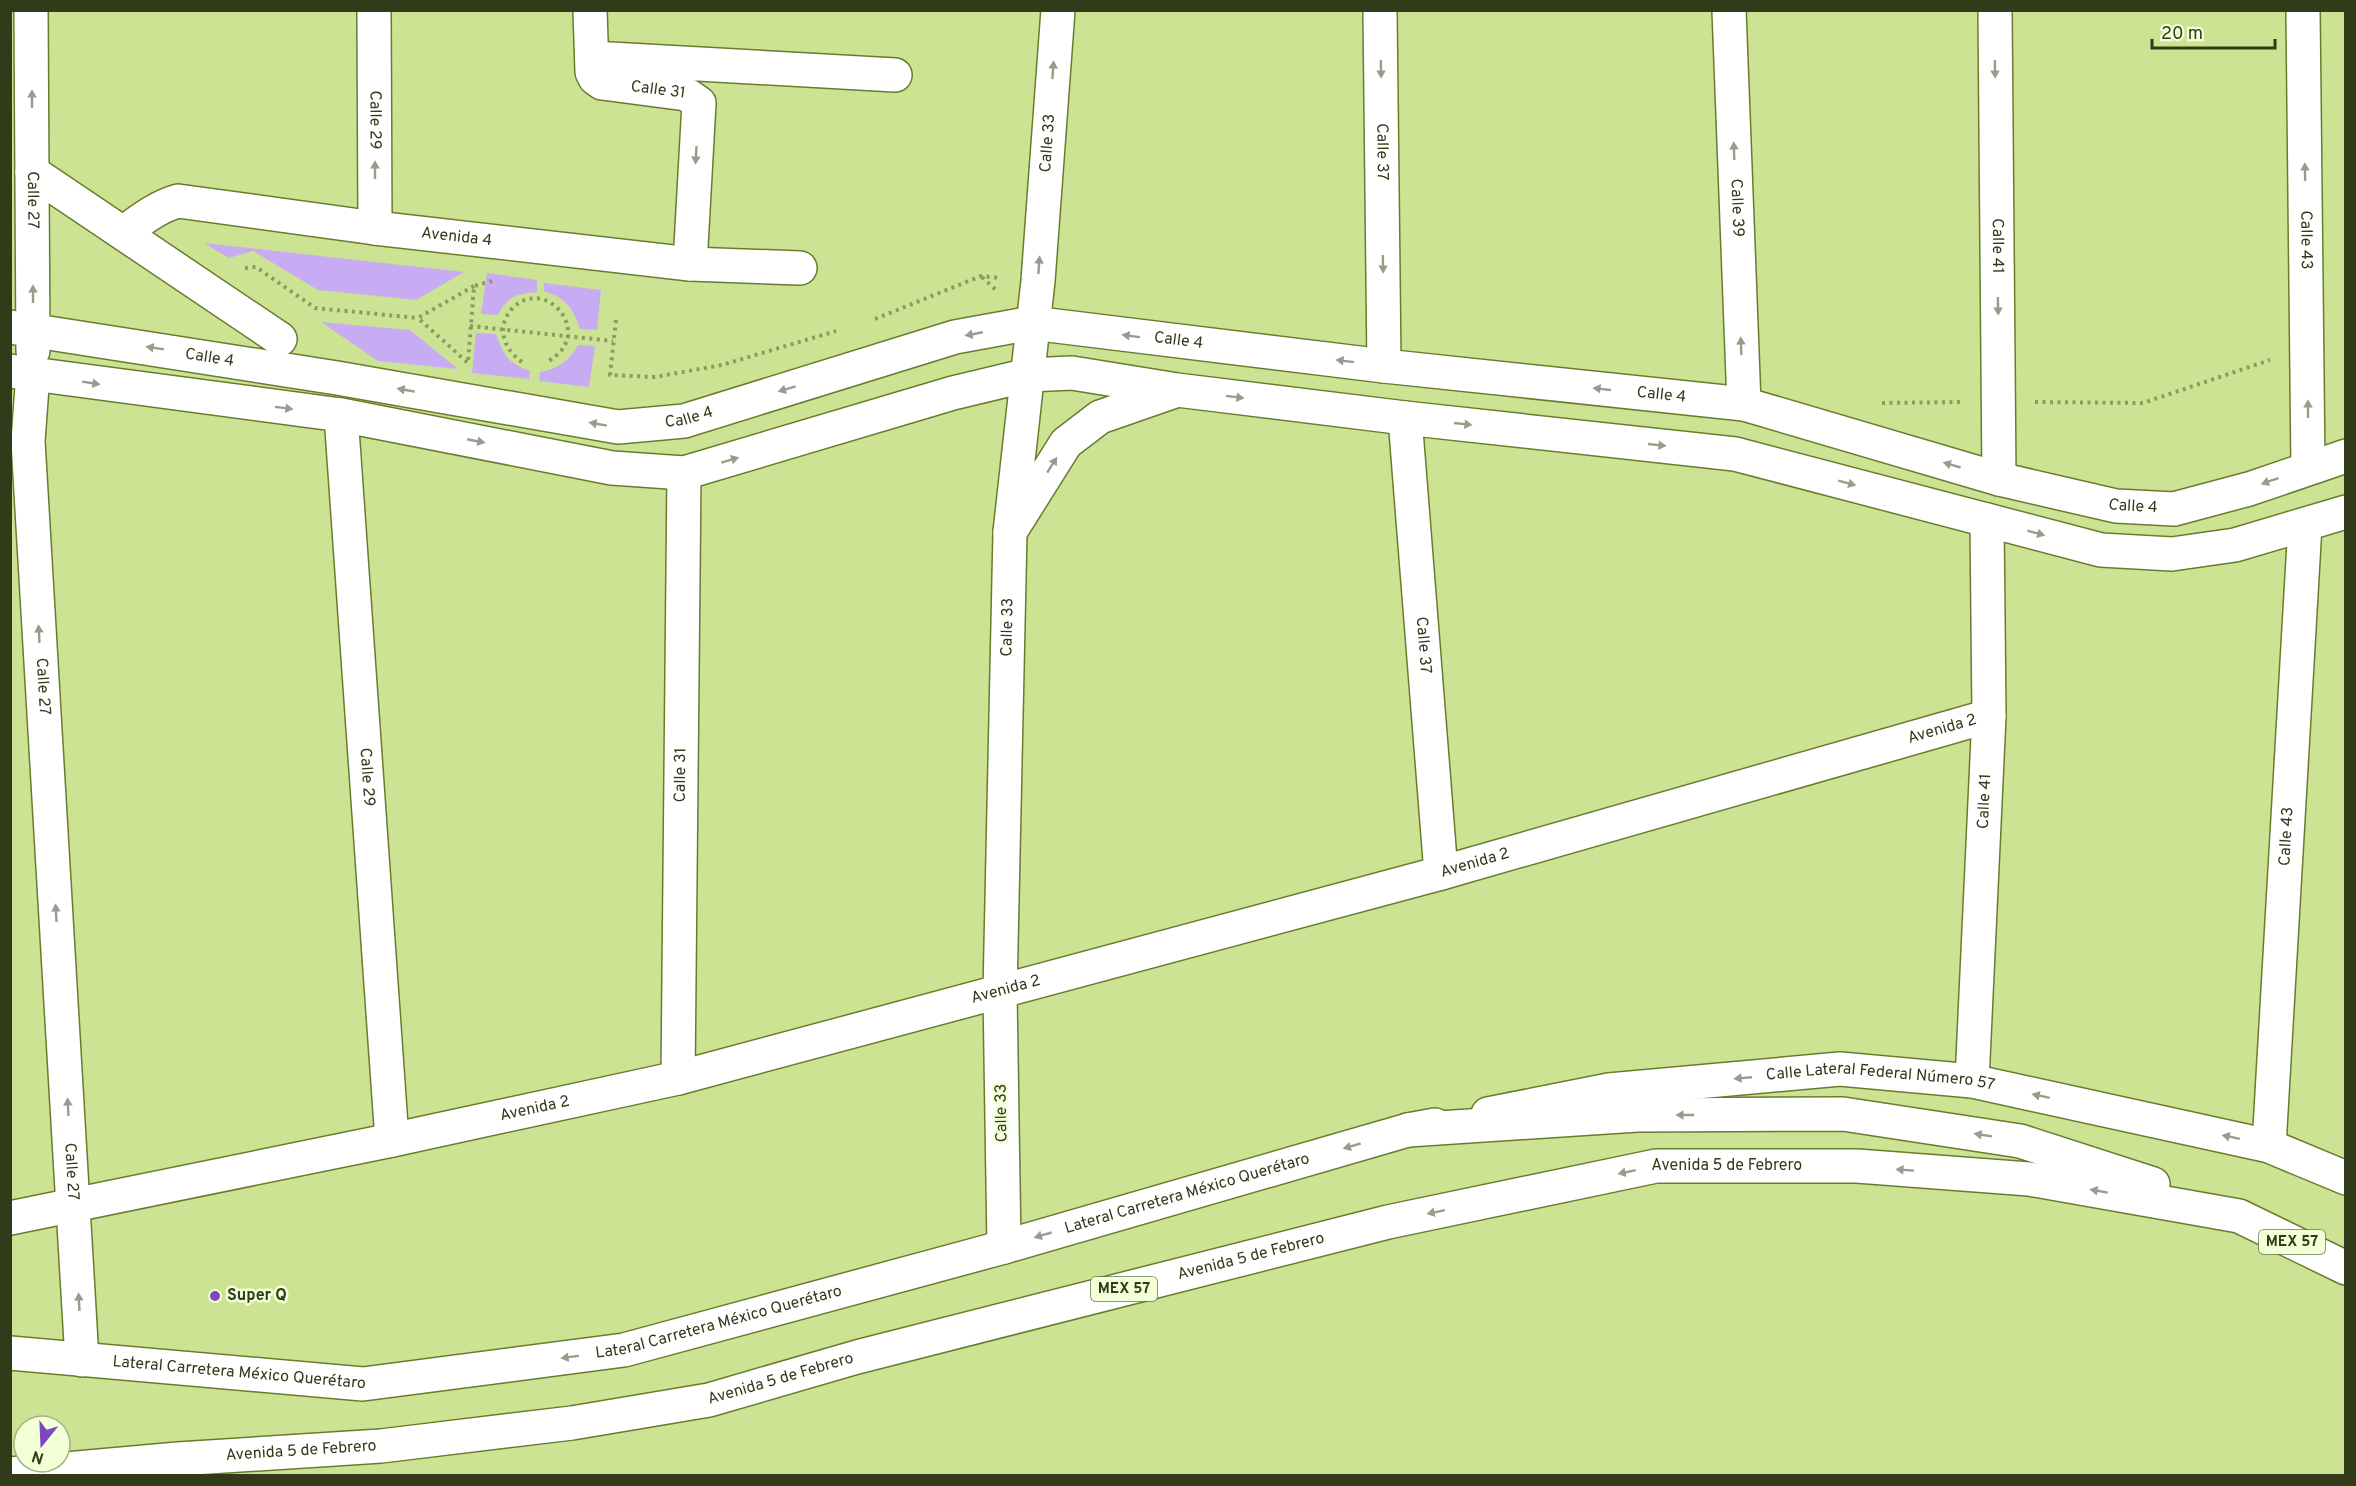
<svg xmlns="http://www.w3.org/2000/svg" width="2356" height="1486" viewBox="0 0 2356 1486" font-family="Overpass,sans-serif">
  <rect width="100%" height="100%" fill="#cce393"/>
  <path fill="#c7acf4" d="M204 243 464 272 416 300 318 290 253 251 229 258Z
    M487 273 537 280V292C516 294 508 296 498 315L481 314Z
    M544 283 601 290 597 330 580 329C572 306 566 299 544 291Z
    M321 322 410 330 458 369 378 361Z
    M476 333 496 334C504 356 508 363 530 371L529 379 472 373Z
    M578 345 595 346 589 387 539 381 540 372C559 368 568 362 578 345Z"/>
  <g fill="none" stroke-linecap="round" stroke-linejoin="round">
    <g stroke="#697c2e" stroke-width="36">
      <g id="minor">
        <path id="s1" d="M374 10 375 228"/>
        <path id="s2" d="M590 10 592 72 595 78 602 83 686 94 699 103 690 264"/>
        <path id="s3" d="M1380 10 1384 366"/>
        <path id="s4" d="M1729 10 1744 404"/>
        <path id="s5" d="M1995 10 1999 479"/>
        <path id="s6" d="M2303 10 2308 468"/>
        <path d="M592 58 895 75"/>
        <path d="M32 172 280 339"/>
        <path id="s7" d="M123 233C141 220 157 207 178 201L375 228 690 264 800 268"/>
        <path id="s8" d="M33 373 28 441 82 1360"/>
        <path id="s9" d="M341 415 392 1140"/>
        <path id="s10" d="M1405 418 1441 873"/>
        <path id="s11" d="M678 1078 684 473"/>
        <path id="s12" d="M1972 1081 1989 716 1987 520"/>
        <path id="s13" d="M2269 1146 2305 525"/>
        <path id="s14" d="M10 1218 392 1140 678 1078 1441 873 1989 716"/>
        <path id="s15" d="M1004 1247 1000 992 1010 532 1038 281 1058 10"/>
      </g>
    </g>
    <g stroke="#697c2e" stroke-width="36">
      <g id="major">
        <path id="s16" d="M31 10 33 351"/>
        <path id="s17" d="M10 327 337 378 618 427 684 421 955 337 1032 323 1384 366 1744 404 1999 479 2116 506 2174 509 2249 489 2346 456"/>
        <path d="M10 371 341 415 612 468 684 473 953 393 1028 375 1072 373 1177 390 1405 418 1735 454 2101 550 2172 554 2235 545 2346 512"/>
        <path d="M1010 532 1066 443 1100 417 1175 391"/>
        <path id="s18" d="M1488 1114 1609 1090 1840 1069 1972 1081 2269 1146 2346 1178"/>
        <path id="s19" d="M10 1353 363 1384 624 1350 1004 1247 1408 1130 1435 1125"/>
      </g>
    </g>
    <g stroke="#697c2e" stroke-width="36">
      <g id="highway">
        <path d="M1408 1130 1637 1115 1843 1114 2020 1141 2153 1184"/>
        <path id="s20" d="M10 1474 178 1459 381 1446 572 1423 709 1400 857 1357 1388 1222 1656 1166H1857L2029 1179 2239 1216 2346 1268"/>
      </g>
    </g>
    <path stroke="#8a9c5f" stroke-width="4" stroke-dasharray="3 4.5" stroke-linecap="butt" d="M245 268 256 267 315 308 418 318
      M982 277 996 290
      M474 286 418 318 468 363 474 286 492 281
      M875 319 981 276 1000 278
      M616 320 610 375 655 377 722 365 836 331
      M470 326 613 341
      M522 362C477 329 523 279 555 306 562 312 567 320 568 330 569 345 559 355 547 362
      M2035 402 2143 403 2270 360
      M1882 403 1962 402"/>
    <use href="#minor" stroke="#fff" stroke-width="33"/>
    <use href="#major" stroke="#fff" stroke-width="33"/>
    <use href="#highway" stroke="#fff" stroke-width="33"/>
  </g>
  <defs><path id="oneway-solid" d="M-6-.8H1V-3.2L6.5 0L1 3.2V.8H-6Z" transform="scale(1.5)"/></defs>
  <g fill="#989c8c">
    <use href="#oneway-solid" transform="translate(1381 69) rotate(89)"/>
    <use href="#oneway-solid" transform="translate(1995 69) rotate(89)"/>
    <use href="#oneway-solid" transform="translate(1053 70) rotate(-86)"/>
    <use href="#oneway-solid" transform="translate(32 99) rotate(-90)"/>
    <use href="#oneway-solid" transform="translate(1734 151) rotate(-92)"/>
    <use href="#oneway-solid" transform="translate(696 155) rotate(93)"/>
    <use href="#oneway-solid" transform="translate(375 170) rotate(-90)"/>
    <use href="#oneway-solid" transform="translate(2305 172) rotate(-91)"/>
    <use href="#oneway-solid" transform="translate(1383 264) rotate(89)"/>
    <use href="#oneway-solid" transform="translate(1039 265) rotate(-86)"/>
    <use href="#oneway-solid" transform="translate(33 294) rotate(-90)"/>
    <use href="#oneway-solid" transform="translate(1998 306) rotate(89)"/>
    <use href="#oneway-solid" transform="translate(974 334) rotate(169)"/>
    <use href="#oneway-solid" transform="translate(1131 336) rotate(-173)"/>
    <use href="#oneway-solid" transform="translate(1741 346) rotate(-92)"/>
    <use href="#oneway-solid" transform="translate(155 348) rotate(-171)"/>
    <use href="#oneway-solid" transform="translate(1345 361) rotate(-173)"/>
    <use href="#oneway-solid" transform="translate(91 383) rotate(9)"/>
    <use href="#oneway-solid" transform="translate(787 389) rotate(163)"/>
    <use href="#oneway-solid" transform="translate(1602 389) rotate(-174)"/>
    <use href="#oneway-solid" transform="translate(406 390) rotate(-170)"/>
    <use href="#oneway-solid" transform="translate(1235 397) rotate(7)"/>
    <use href="#oneway-solid" transform="translate(284 408) rotate(7)"/>
    <use href="#oneway-solid" transform="translate(2308 409) rotate(-90)"/>
    <use href="#oneway-solid" transform="translate(598 424) rotate(-170)"/>
    <use href="#oneway-solid" transform="translate(1463 424) rotate(6)"/>
    <use href="#oneway-solid" transform="translate(476 441) rotate(11)"/>
    <use href="#oneway-solid" transform="translate(1657 445) rotate(6)"/>
    <use href="#oneway-solid" transform="translate(730 460) rotate(-17)"/>
    <use href="#oneway-solid" transform="translate(1052 465) rotate(-58)"/>
    <use href="#oneway-solid" transform="translate(1952 465) rotate(-164)"/>
    <use href="#oneway-solid" transform="translate(2270 481) rotate(161)"/>
    <use href="#oneway-solid" transform="translate(1847 483) rotate(15)"/>
    <use href="#oneway-solid" transform="translate(2036 533) rotate(15)"/>
    <use href="#oneway-solid" transform="translate(39 634) rotate(-93)"/>
    <use href="#oneway-solid" transform="translate(56 913) rotate(-93)"/>
    <use href="#oneway-solid" transform="translate(1743 1078) rotate(175)"/>
    <use href="#oneway-solid" transform="translate(2041 1096) rotate(-168)"/>
    <use href="#oneway-solid" transform="translate(68 1107) rotate(-93)"/>
    <use href="#oneway-solid" transform="translate(1685 1115) rotate(180)"/>
    <use href="#oneway-solid" transform="translate(1983 1135) rotate(-171)"/>
    <use href="#oneway-solid" transform="translate(2231 1137) rotate(-168)"/>
    <use href="#oneway-solid" transform="translate(1352 1146) rotate(164)"/>
    <use href="#oneway-solid" transform="translate(1905 1170) rotate(-176)"/>
    <use href="#oneway-solid" transform="translate(1627 1172) rotate(168)"/>
    <use href="#oneway-solid" transform="translate(2099 1191) rotate(-170)"/>
    <use href="#oneway-solid" transform="translate(1436 1212) rotate(168)"/>
    <use href="#oneway-solid" transform="translate(1043 1235) rotate(164)"/>
    <use href="#oneway-solid" transform="translate(79 1302) rotate(-93)"/>
    <use href="#oneway-solid" transform="translate(570 1357) rotate(173)"/>
  </g>
  <circle fill="#7d47be" stroke="#f2ffd7" stroke-width="2" cx="215" cy="1296" r="6"/>
  <g text-anchor="middle" dominant-baseline="central" stroke-width="5" stroke-linejoin="round" paint-order="stroke">
    <g fill="#f2ffd7" stroke="#6b7552" stroke-width="1.5">
      <rect x="2259" y="1230" width="66" height="24" rx="4.5"/>
      <rect x="1091" y="1277" width="66" height="24" rx="4.5"/>
    </g>
    <g font-size="15" font-weight="bold" fill="#313a19">
      <text x="2292" y="1242">MEX 57</text>
      <text x="1124" y="1289">MEX 57</text>
    </g>
    <g font-size="16" fill="#313a19" stroke="#f2ffd7">
      <text stroke="none"><textPath href="#s2" startOffset="134">Calle 31</textPath></text>
      <text stroke="none"><textPath href="#s1" startOffset="110">Calle 29</textPath></text>
      <text stroke="none"><textPath href="#s15" startOffset="1106">Calle 33</textPath></text>
      <text stroke="none"><textPath href="#s3" startOffset="142">Calle 37</textPath></text>
      <text stroke="none"><textPath href="#s16" startOffset="190">Calle 27</textPath></text>
      <text stroke="none"><textPath href="#s4" startOffset="198">Calle 39</textPath></text>
      <text stroke="none"><textPath href="#s7" startOffset="345">Avenida 4</textPath></text>
      <text stroke="none"><textPath href="#s6" startOffset="230">Calle 43</textPath></text>
      <text stroke="none"><textPath href="#s5" startOffset="236">Calle 41</textPath></text>
      <text stroke="none"><textPath href="#s17" startOffset="1192">Calle 4</textPath></text>
      <text stroke="none"><textPath href="#s17" startOffset="202">Calle 4</textPath></text>
      <text stroke="none"><textPath href="#s17" startOffset="1678">Calle 4</textPath></text>
      <text stroke="none"><textPath href="#s17" startOffset="688">Calle 4</textPath></text>
      <text stroke="none"><textPath href="#s17" startOffset="2164">Calle 4</textPath></text>
      <text stroke="none"><textPath href="#s15" startOffset="620">Calle 33</textPath></text>
      <text stroke="none"><textPath href="#s10" startOffset="228">Calle 37</textPath></text>
      <text stroke="none"><textPath href="#s8" startOffset="314">Calle 27</textPath></text>
      <text stroke="none"><textPath href="#s14" startOffset="1994">Avenida 2</textPath></text>
      <text stroke="none"><textPath href="#s11" startOffset="303">Calle 31</textPath></text>
      <text stroke="none"><textPath href="#s9" startOffset="363">Calle 29</textPath></text>
      <text stroke="none"><textPath href="#s12" startOffset="280">Calle 41</textPath></text>
      <text stroke="none"><textPath href="#s13" startOffset="310">Calle 43</textPath></text>
      <text stroke="none"><textPath href="#s14" startOffset="1508">Avenida 2</textPath></text>
      <text stroke="none"><textPath href="#s14" startOffset="1022">Avenida 2</textPath></text>
      <text stroke="none"><textPath href="#s18" startOffset="396">Calle Lateral Federal Número 57</textPath></text>
      <text stroke="none"><textPath href="#s14" startOffset="536">Avenida 2</textPath></text>
      <text transform="translate(1002 1113) rotate(-91)">Calle 33</text>
      <text stroke="none"><textPath href="#s20" startOffset="1750">Avenida 5 de Febrero</textPath></text>
      <text stroke="none"><textPath href="#s8" startOffset="800">Calle 27</textPath></text>
      <text stroke="none"><textPath href="#s19" startOffset="1202">Lateral Carretera México Querétaro</textPath></text>
      <text stroke="none"><textPath href="#s20" startOffset="1264">Avenida 5 de Febrero</textPath></text>
      <text stroke="none"><textPath href="#s19" startOffset="716">Lateral Carretera México Querétaro</textPath></text>
      <text stroke="none"><textPath href="#s19" startOffset="230">Lateral Carretera México Querétaro</textPath></text>
      <text stroke="none"><textPath href="#s20" startOffset="778">Avenida 5 de Febrero</textPath></text>
      <text stroke="none"><textPath href="#s20" startOffset="292">Avenida 5 de Febrero</textPath></text>
    </g>
    <g font-size="16" font-weight="bold" fill="#313a19" stroke="#f2ffd7" text-anchor="start">
      <text x="227" y="1296">Super Q</text>
    </g>
  </g>
  <rect width="2356" height="1486" fill="none" stroke="#313a19" stroke-width="24"/>
  <g transform="translate(42 1444) rotate(198)"><circle r="28" fill="#f2ffd7" stroke="#a5b08b" stroke-width="1.5"/>
  <path d="M0-4.5L10 22L0 15L-10 22Z" fill="#7d47be"/>
  <text y="-9" font-size="16" font-weight="bold" text-anchor="middle" fill="#313a19">N</text>
  </g>
  <path d="M2152 39v9h123v-9" fill="none" stroke="#313a19" stroke-width="3"/>
  <text x="2161" y="39" font-size="18" fill="#313a19" stroke="#f2ffd7" stroke-width="4.5" paint-order="stroke">20 m</text>
</svg>
